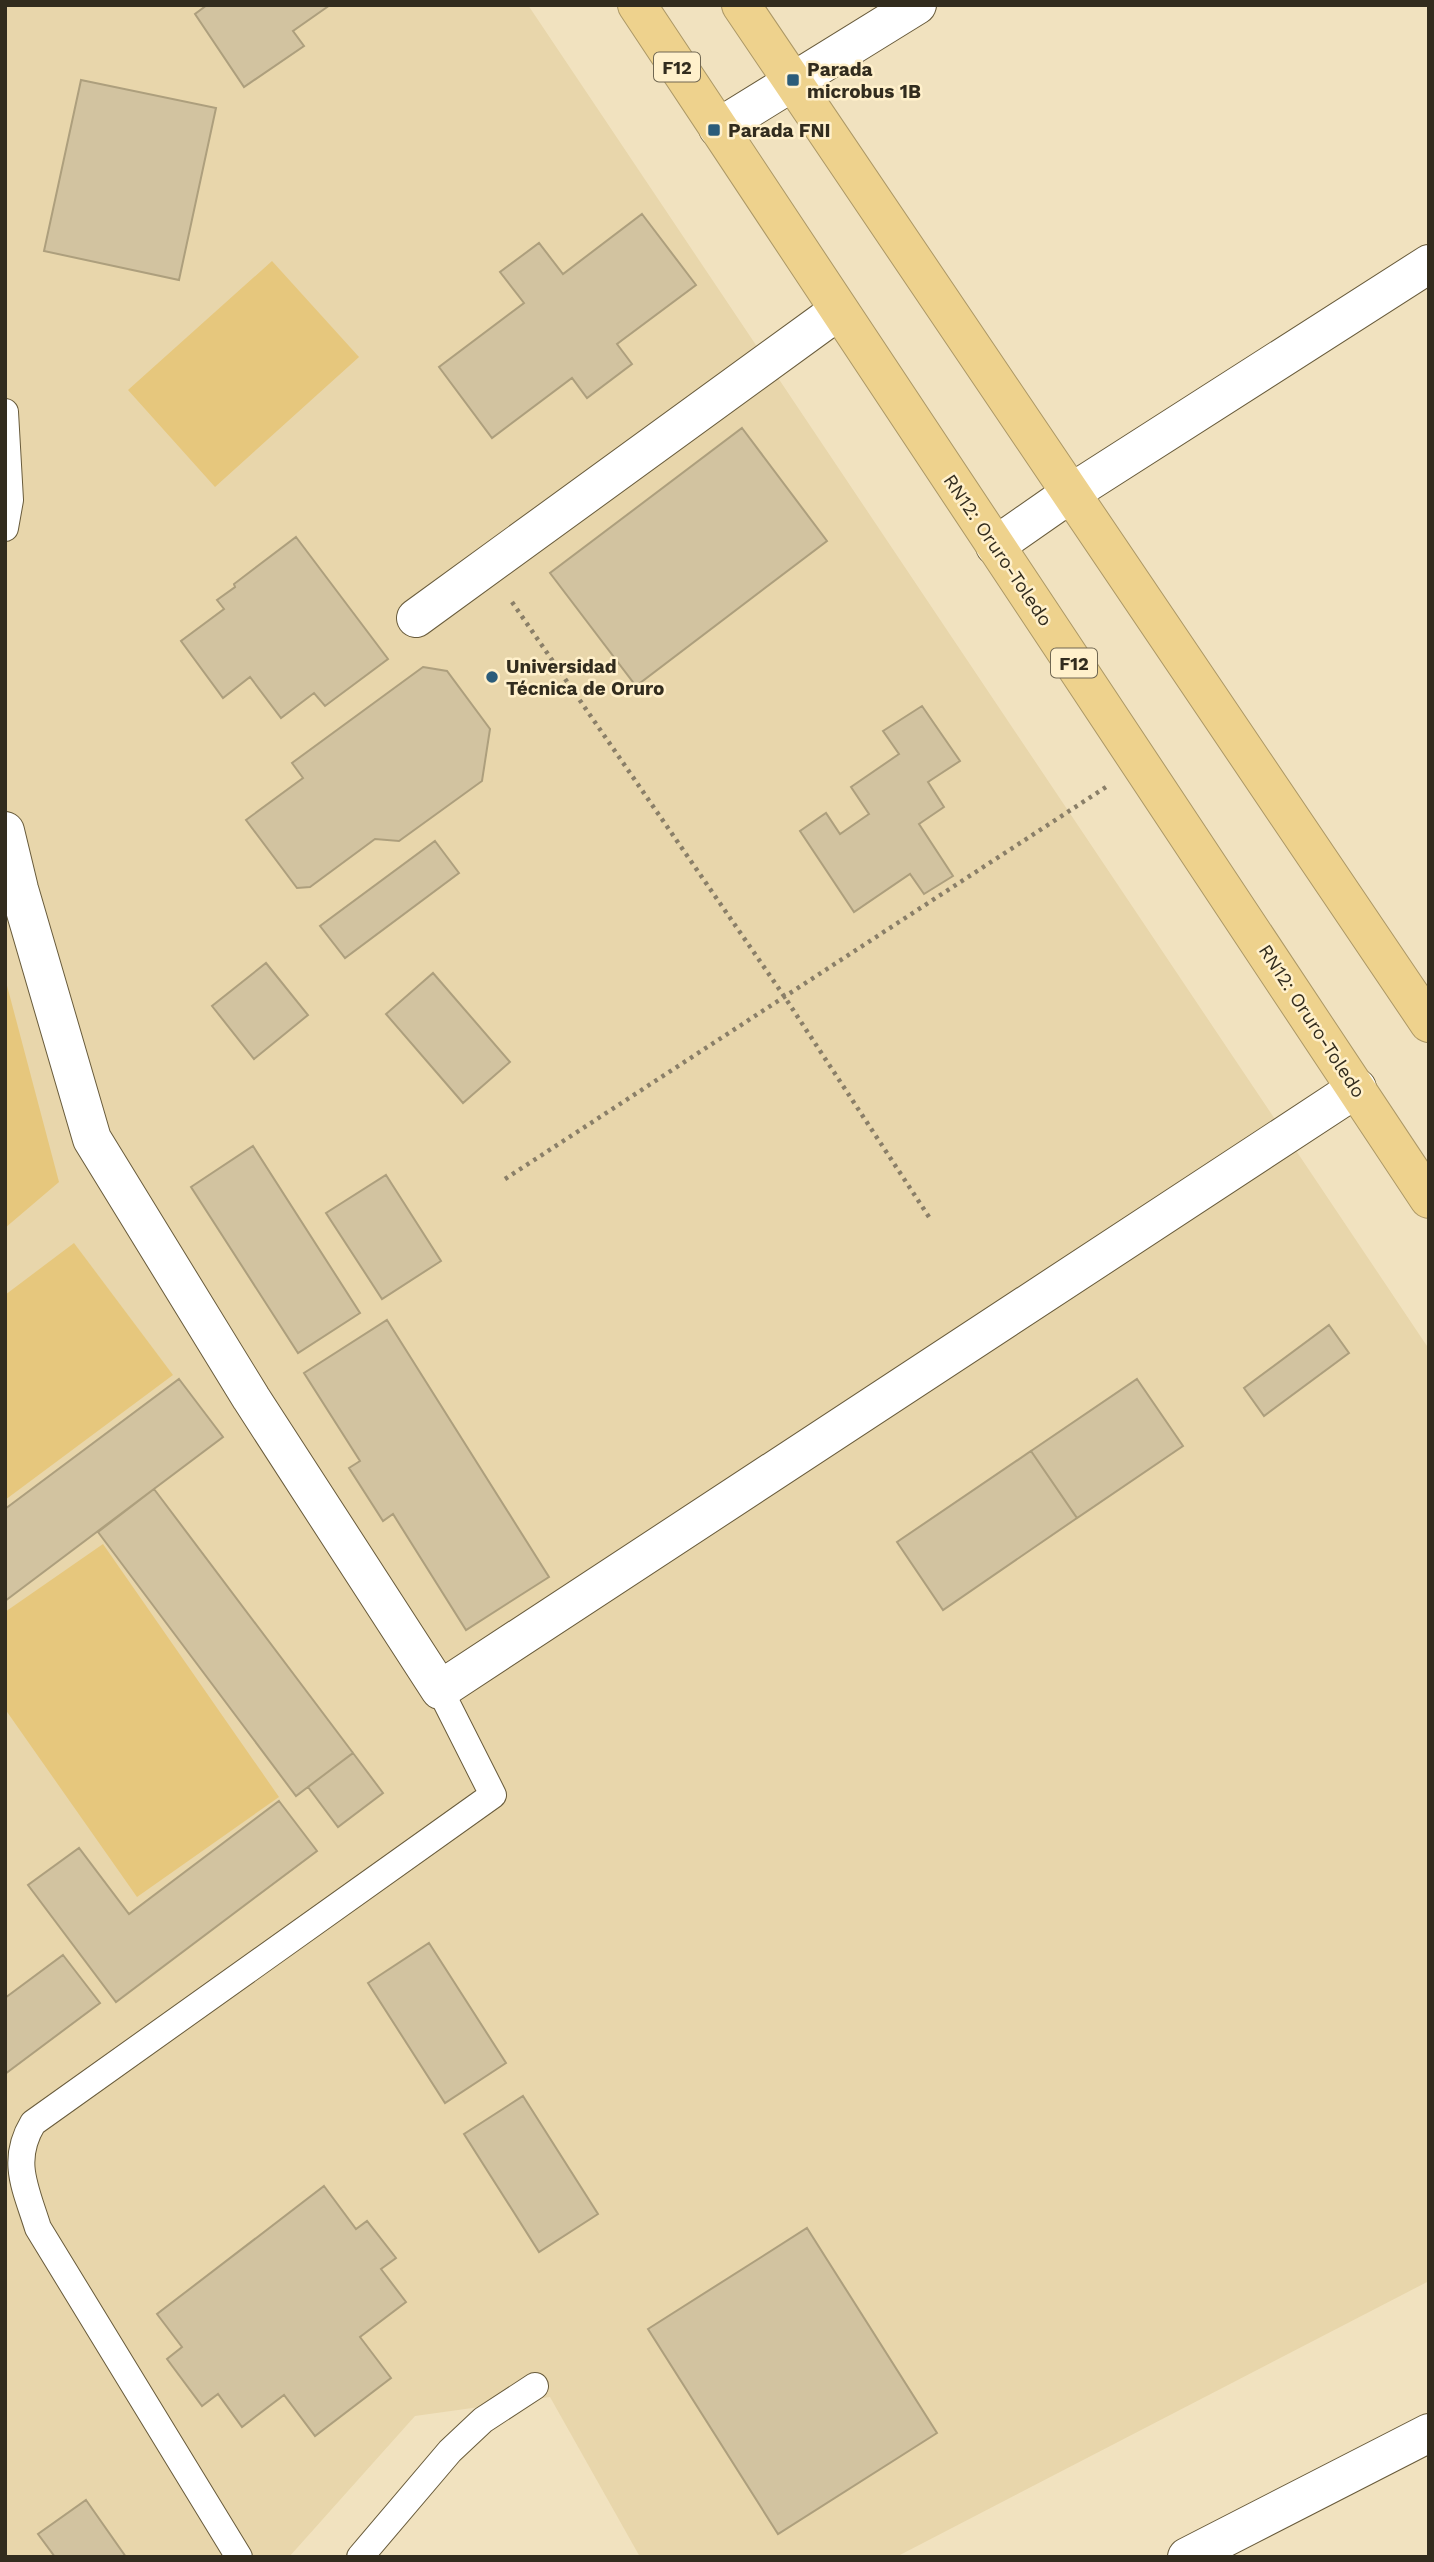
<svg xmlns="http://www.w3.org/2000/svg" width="1434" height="2562" viewBox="0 0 1434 2562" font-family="'Work Sans',sans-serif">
  <rect width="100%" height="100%" fill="#f1e2bf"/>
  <path fill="#e8d6ab" d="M5 5H528L1429 1349V2281L896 2557H640L550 2397 415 2416 289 2557H5Z"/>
  <path fill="#e6c77d" d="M272 261 359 357 215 487 128 390Z
    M5 978 59 1182 5 1228Z
    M74 1243 173 1375 5 1500V1295Z
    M103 1544 279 1797 137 1897 5 1709V1612Z"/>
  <path fill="#d2c3a0" stroke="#ad9f7d" stroke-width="2" d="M207 5H330L293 31 304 46 244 87 195 14Z
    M81 80 216 108 179 280 44 251Z
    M642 214 696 285 617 344 632 364 587 398 572 378 492 438 439 367 524 303 500 272 539 243 563 274Z
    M742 428 827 541 636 686 550 573Z
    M296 537 388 659 325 706 314 693 281 718 250 677 223 698 181 641 224 609 217 600 235 587 234 584Z
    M423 667 447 671 490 729 482 781 399 841 375 839 310 887 297 888 246 820 303 778 292 763Z
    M922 706 960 761 928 782 944 807 919 824 953 876 924 894 910 874 854 912 800 831 826 813 840 834 869 814 851 787 899 754 883 731Z
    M435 841 459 873 345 958 320 926Z
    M266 963 308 1015 254 1059 212 1006Z
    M433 973 510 1062 463 1103 386 1014Z
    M253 1146 360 1313 298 1353 191 1187Z
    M386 1175 441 1261 382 1299 326 1213Z
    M387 1320 549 1577 466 1630 393 1514 383 1521 349 1468 360 1461 304 1373Z
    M1329 1325 1349 1353 1264 1416 1244 1388Z
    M179 1379 223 1437 5 1601V1509Z
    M1137 1379 1183 1446 1077 1518 1031 1451Z
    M1031 1451 1077 1518 943 1610 897 1542Z
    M154 1489 353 1753 296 1796 98 1532Z
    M353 1753 383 1793 338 1827 308 1787Z
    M279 1801 317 1851 116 2002 28 1885 79 1848 129 1914Z
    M429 1943 506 2063 445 2103 368 1983Z
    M63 1955 100 2003 5 2074V1998Z
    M523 2096 598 2214 539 2252 464 2134Z
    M324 2186 356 2229 367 2221 396 2258 381 2269 406 2302 360 2337 391 2378 315 2436 284 2395 242 2427 218 2394 202 2406 167 2359 182 2347 157 2314Z
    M807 2228 937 2433 778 2534 648 2329Z
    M86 2500 126 2557H55L38 2534Z"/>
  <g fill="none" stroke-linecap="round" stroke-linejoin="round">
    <g stroke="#685b3b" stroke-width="28">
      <path id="lane" d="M5 412 10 500 5 528
        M239 2557 38 2228C26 2189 10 2161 33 2123L493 1795 440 1690
        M360 2557 450 2451 483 2420 535 2386"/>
    </g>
    <g stroke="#685b3b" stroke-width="40">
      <path id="street" d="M718 128 917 5
        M995 546 1071 493 1429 264
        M416 618 838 311
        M5 831 19 889 92 1139 251 1398 440 1690 1357 1088
        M1187 2557 1429 2433"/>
    </g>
    <g stroke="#ac9866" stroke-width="40">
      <path id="highway" d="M637 5 1429 1199
        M741 5 1429 1023"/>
    </g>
    <path stroke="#8a7f68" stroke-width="4.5" stroke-dasharray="3.5 5" stroke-linecap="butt" d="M512 602 784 996 931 1220
      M505 1179 1106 787"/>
    <use href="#lane" stroke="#fff" stroke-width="26"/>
    <use href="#street" stroke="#fff" stroke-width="38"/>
    <use href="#highway" stroke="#eed28d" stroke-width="38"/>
  </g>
  <g fill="#2b5c7a" stroke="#fff0cb" stroke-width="2.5">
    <rect x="786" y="73" width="14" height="14" rx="3.5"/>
    <rect x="707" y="123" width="14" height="14" rx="3.5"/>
    <circle cx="492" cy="677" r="7"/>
  </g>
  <g text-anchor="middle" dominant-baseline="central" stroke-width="5" stroke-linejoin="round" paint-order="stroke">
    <g fill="#fff0cb" stroke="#706752" stroke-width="2">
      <rect x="654" y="52.5" width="46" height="29" rx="5"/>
      <rect x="1051" y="648.5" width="46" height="29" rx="5"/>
    </g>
    <g font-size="18" font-weight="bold" fill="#322c1e">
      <text x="677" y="67">F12</text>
      <text x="1074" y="663">F12</text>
    </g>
    <g font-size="19" font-weight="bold" fill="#322c1e" stroke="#fff0cb" text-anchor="start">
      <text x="807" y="69">Parada<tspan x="807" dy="22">microbus 1B</tspan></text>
      <text x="728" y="130">Parada FNI</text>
      <text x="506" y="666">Universidad<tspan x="506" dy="22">Técnica de Oruro</tspan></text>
    </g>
    <g font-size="19" fill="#322c1e" stroke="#fff0cb">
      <text transform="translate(998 550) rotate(56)">RN12: Oruro-Toledo</text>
      <text transform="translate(1312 1021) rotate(57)">RN12: Oruro-Toledo</text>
    </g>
  </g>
  <rect width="1434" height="2562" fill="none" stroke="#322c1e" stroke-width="14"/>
</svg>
